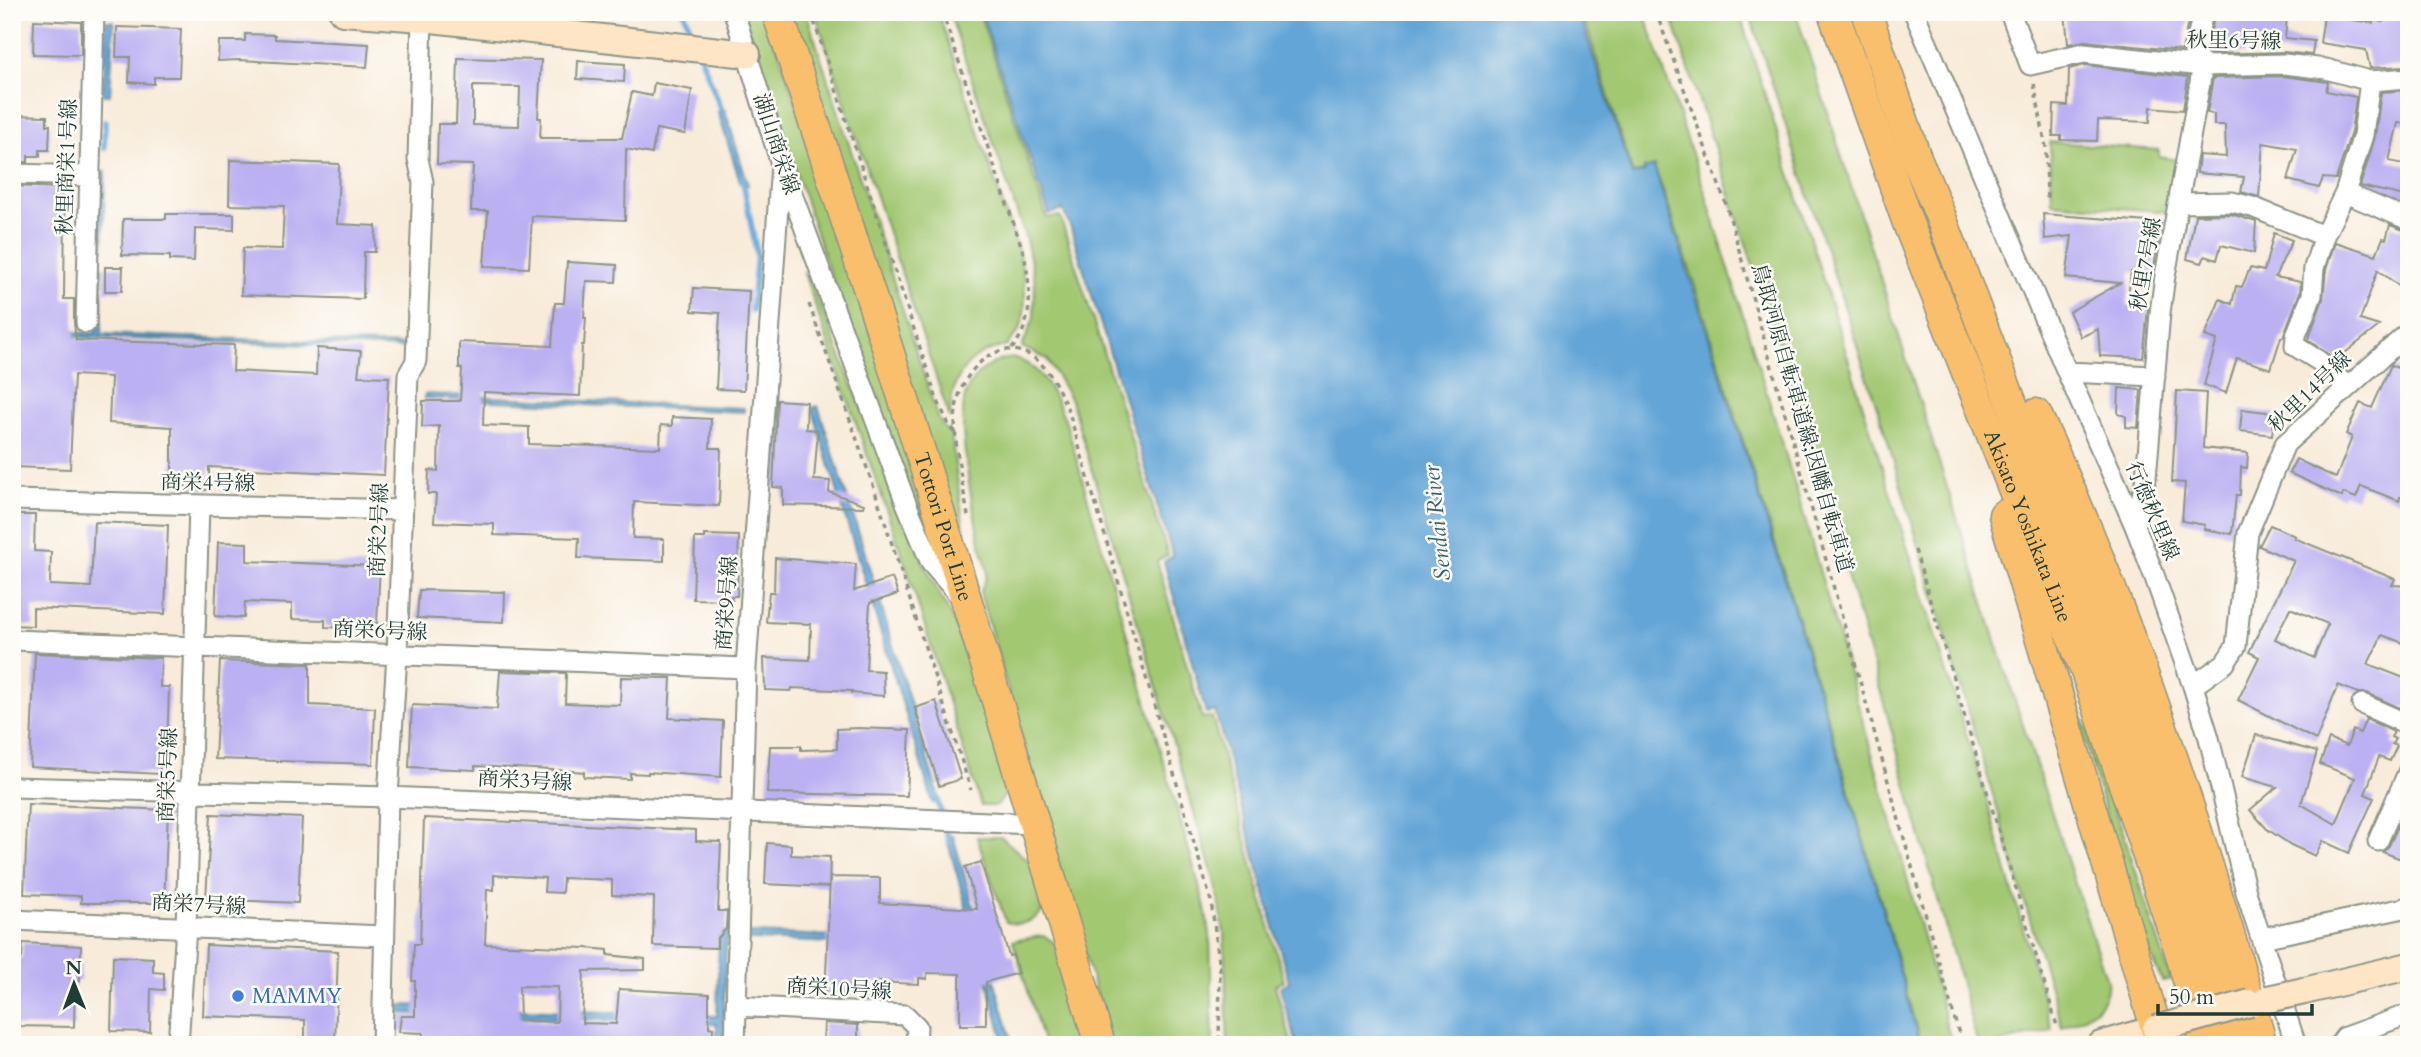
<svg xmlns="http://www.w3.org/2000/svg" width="2421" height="1057" viewBox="0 0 2421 1057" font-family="Cardo,'Noto Serif JP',serif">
  <rect width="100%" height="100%" fill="#fdfcf7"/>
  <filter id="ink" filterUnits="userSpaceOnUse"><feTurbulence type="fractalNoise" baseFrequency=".0143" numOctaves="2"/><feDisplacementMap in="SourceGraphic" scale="14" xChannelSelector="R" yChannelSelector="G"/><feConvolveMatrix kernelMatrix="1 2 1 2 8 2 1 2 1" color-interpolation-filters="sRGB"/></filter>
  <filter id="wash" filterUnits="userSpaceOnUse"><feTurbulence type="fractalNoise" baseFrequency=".00686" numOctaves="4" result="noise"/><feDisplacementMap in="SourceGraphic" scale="28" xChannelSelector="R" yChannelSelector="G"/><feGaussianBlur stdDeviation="1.57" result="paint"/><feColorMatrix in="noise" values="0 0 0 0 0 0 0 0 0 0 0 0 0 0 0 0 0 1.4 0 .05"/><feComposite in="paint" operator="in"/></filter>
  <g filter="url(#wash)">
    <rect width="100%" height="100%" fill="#f8ebd9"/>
    <path fill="#a3c872" stroke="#618253" stroke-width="2" d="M742 12H766L900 423 936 553 918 513 826 262Z
      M786 12H806L931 397C935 409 939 427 951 434L966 542 962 548Z
      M815 12H938L1017 247C1024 269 1030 312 1018 332 1014 338 1010 339 1007 346 967 352 950 378 950 419Z
      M949 12H979L1047 218 1060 216 1168 555 1157 561 1202 718 1212 717 1284 981 1275 985 1292 1045H1228L1224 933 1216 886 1071 400 1047 359 1022 347 1034 318 1035 281 1026 239Z
      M1582 12H1644L1706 195 1797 492 1899 848 1952 1045H1921C1866 843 1807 643 1744 444 1715 351 1688 257 1654 166L1644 169 1645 172 1633 174Z
      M1670 12H1739L1984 791 2052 1030 1993 1045H1978L1887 714 1792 384Z
      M1749 12H1792L1798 20 2019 713 2107 981C2110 1007 2083 1019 2062 1027L1886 435Z
      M2050 142 2159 150V157L2179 160 2170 212 2052 203Z
      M803 271 812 284 923 562 955 624 1010 787 997 806H981L905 563Z
      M1015 358C1044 368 1052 393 1065 419L1204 903 1210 936 1213 1045H1111L980 593C982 587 987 579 987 573 988 564 981 551 980 542 973 510 956 422 966 393 974 372 993 359 1015 358Z
      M2059 650 2123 832 2171 980 2162 981 2140 933Z
      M977 837H1001L1032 864 1042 899 1041 913C1031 923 1020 926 1006 922Z
      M1041 936 1046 937 1056 944 1086 1045H1044L1013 941Z"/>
    <path fill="#63a5d7" stroke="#417186" stroke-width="2" d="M981 12H1579L1632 175 1645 172 1644 169 1654 166C1748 457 1840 749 1920 1045H1297L1280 987 1289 982 1215 711 1206 713 1164 562 1173 556 1070 226 1063 210 1049 214Z
      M106 21H114L110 95H103Z
      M724 110H725L748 185 741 184 718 112Z
      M99 172H105L103 250 97 249Z
      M97 267H102V334L406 345V348L12 335V330L96 333Z
      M425 394 744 408V412L424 398Z
      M818 406 861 540 940 801 933 803 812 408Z
      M946 836H953L1013 1045H1005L978 948 726 939 723 1045H716L717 1024 398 1013 399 1005 717 1016 719 932 976 941Z"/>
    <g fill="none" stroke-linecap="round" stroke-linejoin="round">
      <path stroke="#63a5d7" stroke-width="6" d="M684 12 695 41
        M701 57 724 116
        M104 148 105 121
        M742 176 757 255 752 310
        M936 795 949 842"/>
    </g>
    <g id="blocks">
      <path fill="#bbb0f2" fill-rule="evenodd" d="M2065 12H2190L2182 51 2085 41 2068 44Z
        M2215 12 2287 18 2285 38 2314 41 2312 55 2284 52 2209 54 2207 51Z
        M2385 12H2408L2405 26 2409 27V39L2405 66 2370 68 2366 50 2320 43 2324 16 2373 23 2374 20 2383 22Z
        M34 20 81 22V55L33 54Z
        M117 27 181 29 179 77H154V84L129 82 130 57H116Z
        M245 34 275 35V39L369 44 367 67 239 60 218 61 219 41H245Z
        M458 58 541 60 538 118H541L540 138H622L632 92 652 96 654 83 692 90 685 134 656 129 652 154 626 149 625 220 532 216 529 268 484 266 488 211H471L473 165 437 164 438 124H456ZM473 86 520 87 519 126 473 125Z
        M578 61 625 64 624 82 577 79Z
        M2085 65 2188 77 2183 110 2151 107 2150 122 2098 120 2097 141 2061 140V136H2053L2054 105 2068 106 2069 69Z
        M2283 76 2328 82 2326 91 2356 97 2351 132 2336 179 2323 178 2319 188 2288 180 2297 149 2263 143 2259 197 2241 192 2244 177 2197 173 2199 155 2226 157 2225 125H2214V114L2207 113 2213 78Z
        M2409 90V124L2398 123 2389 161 2409 165V197L2360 186 2375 137 2381 92Z
        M12 115 47 116V125H50L49 150H40V156H28V162H12Z
        M230 160 339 164 337 224 376 226 375 252H364L363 299 241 295 243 248 282 249 284 206 229 205Z
        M12 186 62 188 61 201H65L64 299H74V323L76 340 234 345 233 371 316 375 317 348 361 351 358 376 389 377 384 475 209 467V490H185L186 483H172V427L109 423 111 377 74 375 70 469 12 467Z
        M166 214H234V230L195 229 194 261 170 260V256L122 255 123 219H166Z
        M2043 214 2161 223 2153 274 2131 272 2127 306 2148 308 2143 358 2100 356 2098 329 2081 337 2069 312 2120 283 2066 278 2072 236 2045 239Z
        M2231 214 2256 222 2254 253 2221 245 2217 260 2205 256 2202 263 2187 259 2195 215Z
        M2390 225 2409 232V294L2378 270 2360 320 2379 326 2336 360 2308 340 2323 299 2326 270 2335 242 2376 255 2383 238 2386 239Z
        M2274 233 2292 240 2275 277 2301 282 2300 292 2283 337H2281L2271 369 2237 358 2226 393 2204 385 2217 340 2205 336 2220 299 2232 304 2236 286 2242 287 2250 268 2264 271Z
        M567 262 617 265 616 282 586 281 584 318H586L584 345H582L580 396 484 392 483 425 529 427V444L660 448 661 425 672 426V417L711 419 710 448H721L719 506 634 502 633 538 664 539V561L578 558 579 538 494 535V524L434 522 436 494H428L429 470 438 471 439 426 422 427 423 401H460L462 369 459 368V342L552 346 555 303H564Z
        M105 267H123L122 291H105Z
        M694 288 749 291 744 390 716 389 720 313 692 311Z
        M2391 365 2409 373V500L2400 497 2399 501 2361 486 2356 498 2343 493 2342 497 2289 473 2296 459 2336 478 2352 437 2346 434 2360 403 2372 408Z
        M2119 388 2141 390 2138 428 2126 427V416L2118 414Z
        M2177 391 2206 393 2203 448 2248 453 2247 468 2241 467 2240 495H2236L2232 534 2204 529 2205 525 2182 521 2185 483 2172 482Z
        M777 400 807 402 806 429 818 430 814 480 830 481 829 492 864 504 863 507 783 505V488L773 487Z
        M2242 409 2275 413 2272 435 2240 431Z
        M12 515H35L34 551 51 552 50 585 91 587 94 522 168 525 165 614 33 608V626L12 625Z
        M2270 525 2295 536 2294 538 2395 579 2392 585 2409 586V645L2382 635 2368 664 2409 680V708L2403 706 2402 709 2367 693H2358L2338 685 2316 740 2238 700 2259 657 2249 652 2294 561 2259 546ZM2290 608 2328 624 2314 658 2275 639Z
        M705 535 739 536 737 596H731L732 600 693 599 695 538H705Z
        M218 542 247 543V561L380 566 377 623 351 621V628L325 627V620L292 619V604L245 602 244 618 215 616Z
        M775 558 856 564 854 591 892 578 898 594 870 603 866 670 883 671 884 696 851 693 852 691 792 688 791 691 765 690 764 658 810 660 811 624 766 622 769 592H774Z
        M419 590 505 592 504 622 417 618Z
        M35 653 161 658 160 687H169L167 756 160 755V774L30 767Z
        M220 661 310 664V705L375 708 373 764 215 759Z
        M500 671 566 673 565 703 620 705 621 677 671 678 669 718 723 721 721 777 648 772V774L630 773V779L584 777V772L573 771 475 766V770L409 767 412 705 497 709Z
        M936 701 961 779 939 786 915 708Z
        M2366 719 2394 732 2391 737 2395 739 2392 744 2397 746 2390 761 2379 757 2365 794 2374 798 2349 853 2323 841 2315 856 2291 845 2267 829 2250 810 2277 787 2242 777 2256 735 2317 752 2301 804 2336 824 2355 778 2320 764 2329 739 2347 746 2353 730 2360 733Z
        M858 728 910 730 907 796 767 793 770 746H801V750L837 749V729Z
        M2409 801V862L2383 852 2389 846Z
        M28 804 168 810 164 903H81V896L24 894Z
        M211 814 302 818 298 903 206 899Z
        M424 818 696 830V841L721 842 718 911H727L726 929 717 939V948L653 946 654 897 612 895V880L563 878 562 893 544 892 545 878 494 875V890L487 889 485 944 586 948 608 950V955L645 959V970L584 971 582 1023 616 1024 619 989 709 994V1027L713 1028 712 1045H437V1037H423V1033L399 1032 401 1016H415V981H412L414 944H420ZM519 986 558 987 557 1022 520 1020Z
        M767 843 791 845V855L830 857 829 887 765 884Z
        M981 862 1009 956 1013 955 1018 973 986 982V1025H960V974L927 973V979L919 978V984L874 982V994H842V999L825 998 830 877 880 878V903L977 909 965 867Z
        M23 943 81 946 80 981H75L74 1027 12 1026V958H22Z
        M206 945 338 951 335 1045H305V1020L203 1016Z
        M113 956 153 958V972L164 973V990L151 989 150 1032 111 1031Z
        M824 1023 858 1025V1045H823Z"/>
    </g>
  </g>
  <g filter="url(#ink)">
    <use href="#blocks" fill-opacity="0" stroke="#8c9486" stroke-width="2"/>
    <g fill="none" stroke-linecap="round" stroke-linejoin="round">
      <g stroke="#8c9486" stroke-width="23">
        <path id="street" d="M734 12 781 164 906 503 931 563 959 595
          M1914 12 2067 372 2135 526 2154 575 2193 686 2209 738 2246 892 2296 1045
          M2010 12 2030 65 2084 53 2202 66 2284 64 2326 69 2370 81 2409 78
          M12 174 90 176
          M2345 193 2409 220
          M2180 203 2232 202 2252 207 2324 236 2345 193 2363 135 2370 81
          M2324 236 2314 268 2312 295 2296 335 2295 346 2319 361 2347 386
          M86 323 94 12
          M2067 372 2155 376
          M12 500 402 510
          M2135 526 2146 478 2160 313 2165 276 2200 83 2202 66 2194 53 2203 12
          M12 640 746 668
          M2193 686 2225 663 2236 646 2248 533 2285 444 2409 332
          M2362 704 2409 725
          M12 787 388 797 1035 824
          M2378 841 2409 770
          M12 920 383 936
          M2262 938 2409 907
          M736 1006 905 1015 917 1027 916 1045
          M178 1045 186 927 199 506
          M382 1045 388 797 397 654 408 375 416 361 423 182 418 159 422 18
          M735 1045 746 668 781 164
          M2339 1045 2345 1037 2409 1014"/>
      </g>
      <g stroke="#8c9486" stroke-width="30">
        <path id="secondary" d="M343 12 422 18 747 54
          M2304 991 2409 966
          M2101 1045 2156 1029"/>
      </g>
      <g stroke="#8c9486" stroke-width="33">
        <g id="primary">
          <path id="s1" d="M777 12C893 354 998 699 1100 1045"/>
          <path id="s2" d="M1833 12 1909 226 2087 674 2180 951 2206 1045"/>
          <path d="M1866 12 1915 155 1940 215 2141 743 2236 1045"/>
          <path d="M2036 414C2130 615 2200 831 2262 1045"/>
          <path d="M2004 515 2161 1045"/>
        </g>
      </g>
      <path stroke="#8c9486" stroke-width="3.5" stroke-dasharray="5 5" stroke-linecap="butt" d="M811 12 936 397 948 423 956 433
        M942 12 1024 254C1031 290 1035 322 1010 351
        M1656 12 1727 207 1962 1045
        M2034 84 2046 147 2047 201
        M809 304 873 485 971 790
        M968 516C963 485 952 440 956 409 960 373 997 332 1034 358 1052 371 1060 393 1069 412L1211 901 1220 968 1219 1045
        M1915 550 2057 1026"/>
      <use href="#street" stroke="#fff" stroke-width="19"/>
      <use href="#secondary" stroke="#fde5c5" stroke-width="26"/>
      <use href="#primary" stroke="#f9bf6d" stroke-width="30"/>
      <g stroke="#8c9486" stroke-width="30" stroke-linecap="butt">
        <path id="secondary-bridge" d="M2268 999 2304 991
          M2156 1029 2250 1003"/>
      </g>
      <use href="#secondary-bridge" stroke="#fde5c5" stroke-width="26"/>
    </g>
  </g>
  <circle fill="#3f7fe0" stroke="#fdfcf7" stroke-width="2.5" cx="238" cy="996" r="7"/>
  <g text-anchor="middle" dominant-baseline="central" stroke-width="5" stroke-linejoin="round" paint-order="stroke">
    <g font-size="21" fill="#1f3d34" stroke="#fdfcf7">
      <text transform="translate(2234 41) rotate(1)">秋里6号線</text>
      <text transform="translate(776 144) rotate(72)">湖山商栄線</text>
      <text transform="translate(67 167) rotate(-88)">秋里商栄1号線</text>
      <text transform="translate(2146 264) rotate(-80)">秋里7号線</text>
      <text transform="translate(2310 392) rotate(-44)">秋里14号線</text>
      <text transform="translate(1802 418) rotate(74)">鳥取河原自転車道線;因幡自転車道</text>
      <text transform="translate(208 483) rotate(1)">商栄4号線</text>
      <text transform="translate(2152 511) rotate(67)">行徳秋里線</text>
      <text stroke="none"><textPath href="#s2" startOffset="550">Akisato Yoshikata Line</textPath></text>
      <text stroke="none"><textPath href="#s1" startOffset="541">Tottori Port Line</textPath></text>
      <text transform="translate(379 530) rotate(-88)">商栄2号線</text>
      <text transform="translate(727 603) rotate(-86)">商栄9号線</text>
      <text transform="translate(380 631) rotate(2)">商栄6号線</text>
      <text transform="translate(168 775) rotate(-88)">商栄5号線</text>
      <text transform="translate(525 781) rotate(3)">商栄3号線</text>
      <text transform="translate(199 905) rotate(3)">商栄7号線</text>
      <text transform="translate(839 989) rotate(3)">商栄10号線</text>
    </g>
    <g font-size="21" fill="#366cbe" stroke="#fdfcf7" text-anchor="start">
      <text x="252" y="996">MAMMY</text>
    </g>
    <g font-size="23" font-style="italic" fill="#37616d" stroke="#fdfcf7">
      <text transform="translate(1437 523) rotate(-96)">Sendai River</text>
    </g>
  </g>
  <rect width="2421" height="1057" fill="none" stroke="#fdfcf7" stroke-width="42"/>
  <g transform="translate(74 984) rotate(359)" stroke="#fdfcf7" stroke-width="5" paint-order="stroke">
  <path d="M0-5L12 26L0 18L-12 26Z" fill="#1f3d34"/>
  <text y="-10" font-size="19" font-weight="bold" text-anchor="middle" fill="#1f3d34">N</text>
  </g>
  <path d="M2158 1004v10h154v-10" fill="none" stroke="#1f3d34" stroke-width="3.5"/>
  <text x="2169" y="1004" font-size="21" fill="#1f3d34" stroke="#fdfcf7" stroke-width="5" paint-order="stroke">50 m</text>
</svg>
